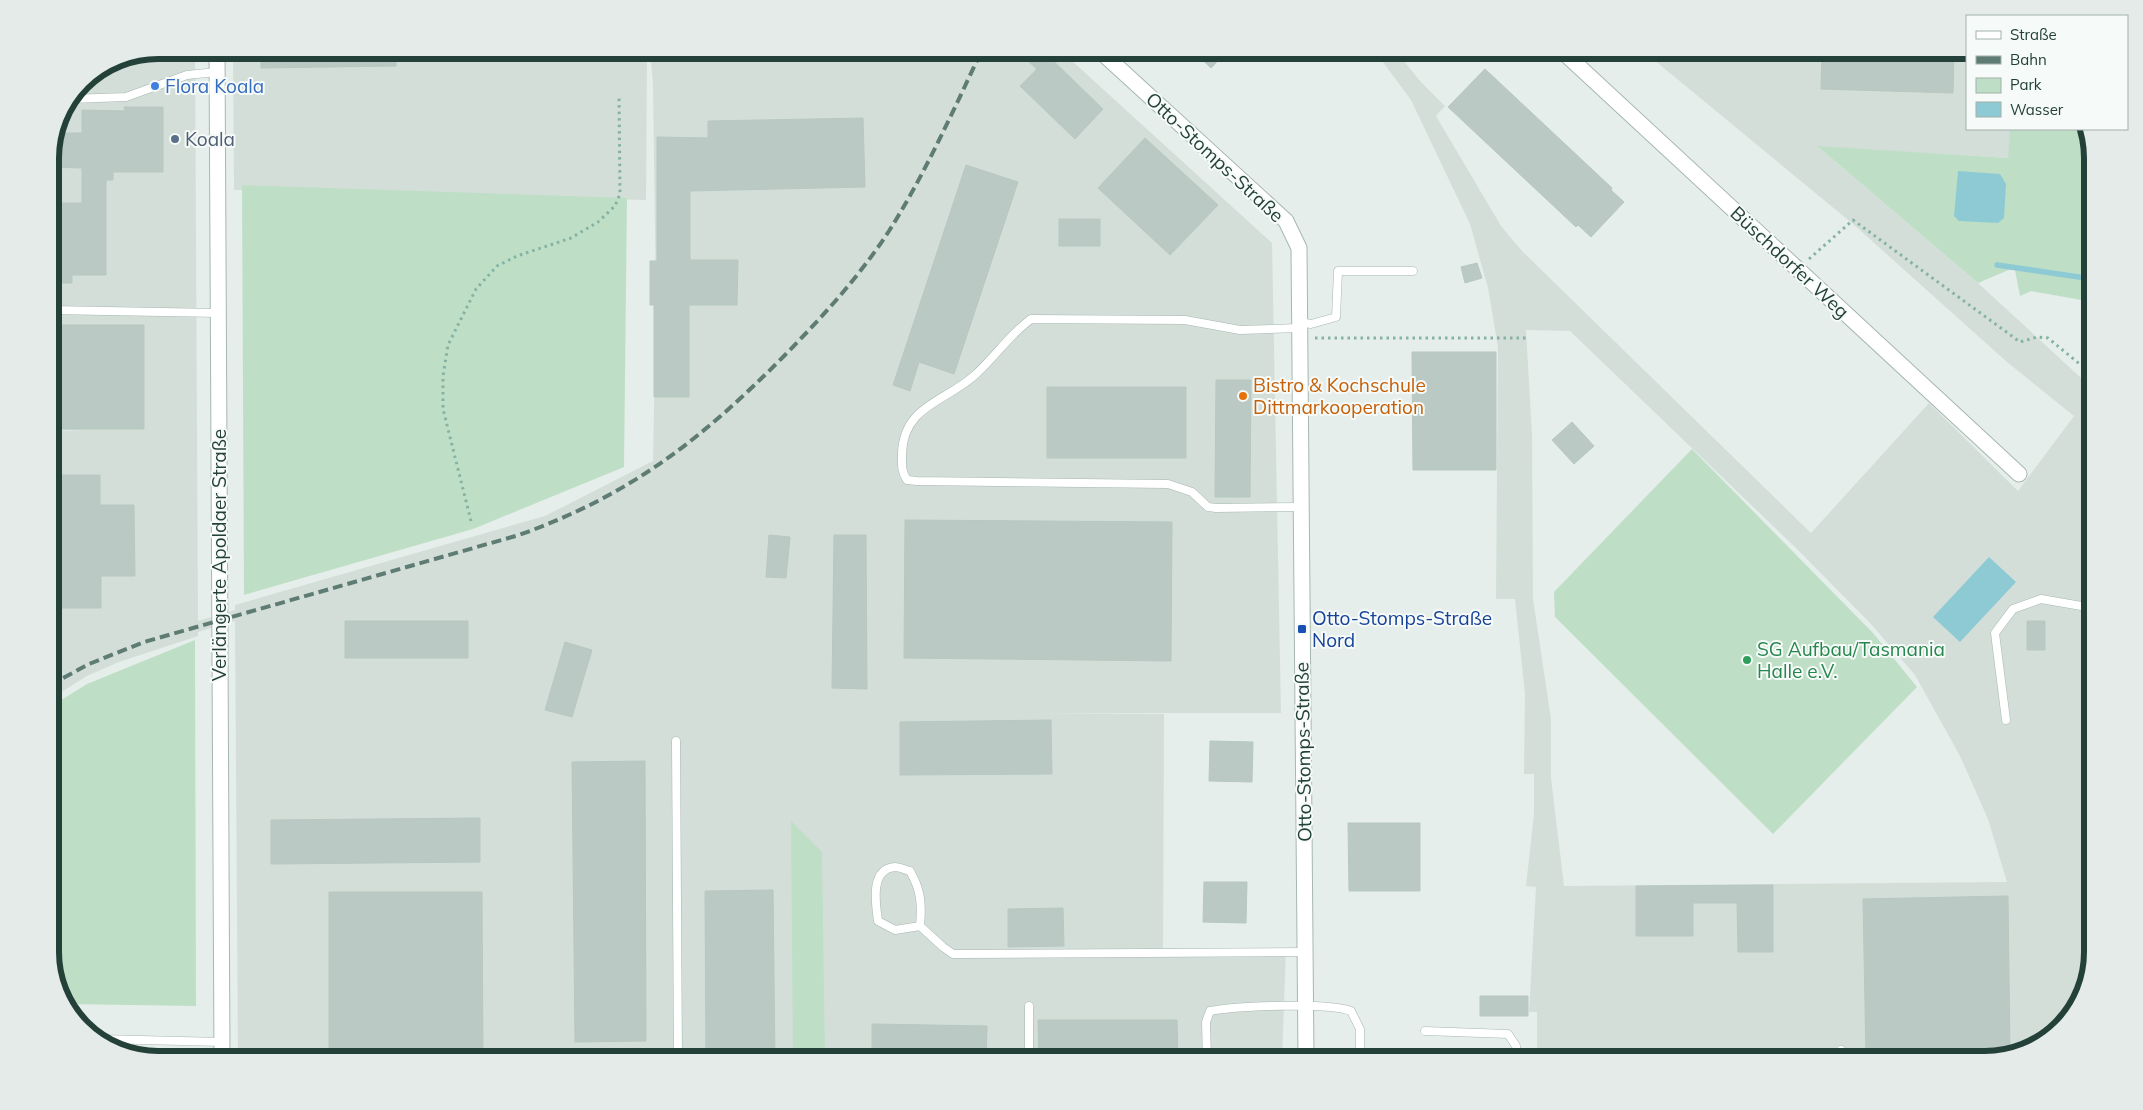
<svg xmlns="http://www.w3.org/2000/svg" width="2143" height="1110" viewBox="0 0 2143 1110" font-family="Mulish,sans-serif">
  <rect width="100%" height="100%" fill="#e5eeea"/>
  <path fill="#d3ded9" fill-rule="evenodd" d="M158 50H195L198 621 235 610V605L545 516 653 461 656 305 653 84 650 50H1060L1272 243 1281 713H1030L1164 714 1163 948H1286L1282 1060H238L235 621 198 632V636L119 662 87 676 50 699V430L87 431 50 429V151L58 116 82 81 117 58Z
    M233 50H647L646 200 234 190Z
    M1374 50H1395L1420 81 1445 106 1436 116 1501 226 1522 251 1811 533 1929 403 2018 491 2074 416 2007 362 1853 224 1642 50H1967V129H2010L2009 158 1818 147 1978 283 2093 389V952L2082 1000 2045 1042 1985 1060H1537V1012H1529L1536 887 1526 886 1534 814V774H1524L1525 694 1515 599H1496L1498 347 1488 288 1470 224 1411 100ZM1526 330 1570 331 1796 548 1871 624 1915 675 1960 756 1988 819 2007 882 1564 886 1551 778V719L1533 599 1532 435Z"/>
  <path fill="#bedfc6" d="M2010 129H2085L2093 151V276L2018 266 1978 283 1817 146 2008 158Z
    M242 185 627 198 624 467 473 529 244 595Z
    M2015 270 2093 281V302L2031 291 2020 296Z
    M1692 449 1873 633 1917 687 1773 834 1555 617 1554 592Z
    M195 640 196 1006 65 1004 50 959V707L87 684Z
    M791 821 822 852 825 1060H793Z"/>
  <path fill="#8dcad4" d="M1958 171 2000 174 2006 184 2004 218 1998 223 1959 221 1954 216Z
    M1989 557 2016 582 1960 642 1933 617Z"/>
  <g fill="none" stroke-linecap="round" stroke-linejoin="round">
    <path stroke="#8dcad4" stroke-width="5.5" d="M1997 265 2093 279"/>
  </g>
  <path fill="#bac9c3" stroke="#b7c8c1" d="M261 50H396V66L261 68Z
    M1015 50H1042L1103 109 1075 139 1020 86 1037 69Z
    M1192 50H1228L1211 68Z
    M1822 50H1954L1953 93 1821 89Z
    M1485 69 1612 188 1611 190 1624 202 1591 237 1578 225 1576 227 1448 107Z
    M124 107H163V172H113V180H106V275H72V283H50V203H82V168L50 167V151L54 133H82V110L125 111Z
    M863 118 865 187 690 191V260H738L737 305H689V397H654V305H650V261H657V137L708 138V121Z
    M1145 138 1218 205 1170 255 1098 188Z
    M966 165 1018 182 954 374 919 362 910 391 893 385Z
    M1059 219H1100V246H1059Z
    M1477 263 1482 278 1465 283 1461 267Z
    M50 325H144V429H50Z
    M1412 352H1496V470H1413Z
    M1216 380H1251L1250 497H1215Z
    M1047 387H1186V458H1047Z
    M1572 422 1594 446 1574 464 1552 440Z
    M50 475H100V505H134L135 576H101V608H50Z
    M905 520 1172 522 1171 661 904 658Z
    M769 535 790 537 786 578 766 577Z
    M834 535H866L867 689 832 688Z
    M345 621H468V658H345Z
    M2027 621H2045V650H2027Z
    M565 642 592 650 572 717 545 710Z
    M1051 720 1052 774 900 775V722Z
    M1210 741 1253 742 1252 782 1209 781Z
    M645 761 646 1041 575 1042 572 762Z
    M480 818V862L271 864V820Z
    M1348 823H1420V891H1349Z
    M1204 882H1247L1246 923 1203 922Z
    M1773 885V952H1738L1737 903H1693V936H1636V886Z
    M773 890 775 1060H706L705 891Z
    M329 892H482L483 1060H329Z
    M2008 896 2010 1052 1985 1060H1866L1863 899Z
    M1063 908 1064 946 1008 947V909Z
    M1480 996H1528V1016H1480Z
    M1038 1020H1177L1178 1060H1039Z
    M872 1024 987 1026 986 1060H872Z"/>
  <g fill="none" stroke-linecap="round" stroke-linejoin="round">
    <g stroke="#a7b7b1" stroke-width="9">
      <path id="service" d="M70 99 126 97 187 75 217 72
        M50 310 218 313
        M1299 322 1311 324 1336 317 1338 271H1413
        M1299 328 1240 330 1185 320 1031 319C1009 335 995 357 975 375 945 402 903 406 902 454 902 465 901 471 907 480L917 481 1168 484 1192 492 1208 507 1216 508 1301 507
        M2006 720 1995 633 2013 609 2041 599 2093 608
        M676 741 678 1060
        M920 926 895 930 878 921C876 905 869 869 895 867 899 867 906 870 910 871 921 890 922 904 920 926L943 947 953 954 1305 952
        M1029 1006V1060
        M1425 1031 1508 1034 1516 1046V1060
        M99 1039 222 1042
        M1841 1050V1060
        M1207 1060 1206 1022 1210 1011C1235 1006 1329 1002 1351 1011L1360 1029V1060"/>
    </g>
    <g stroke="#a7b7b1" stroke-width="17">
      <path id="minor" d="M217 50 222 1060
        M1561 50 2019 474"/>
    </g>
    <g stroke="#a7b7b1" stroke-width="17">
      <path id="tertiary" d="M1099 50 1286 221 1299 248 1306 1060"/>
    </g>
    <path stroke="#85b2a3" stroke-width="3" stroke-dasharray="2.5 4" stroke-linecap="butt" d="M1809 259 1853 220 2020 342 2037 337 2048 338 2093 375
      M1315 338H1526
      M471 521 443 409V376L448 345 476 289 497 266 517 256 571 238 598 222 615 206 620 194 619 96"/>
    <use href="#service" stroke="#fff" stroke-width="8"/>
    <use href="#minor" stroke="#fff" stroke-width="15"/>
    <use href="#tertiary" stroke="#fff" stroke-width="15"/>
    <path stroke="#5e7c73" stroke-width="4" stroke-dasharray="10 5" stroke-linecap="butt" d="M50 685 89 664 144 642 519 535C631 495 702 439 785 355 823 316 859 277 889 231 925 174 953 111 982 50"/>
  </g>
  <circle fill="#3f7fe0" stroke="#f6faf8" stroke-width="2" cx="155" cy="86" r="5"/>
  <circle fill="#5c6f8a" stroke="#f6faf8" stroke-width="2" cx="175" cy="139" r="5"/>
  <circle fill="#e8710a" stroke="#f6faf8" stroke-width="2" cx="1243" cy="396" r="5"/>
  <rect fill="#1a4fb4" stroke="#f6faf8" stroke-width="2" x="1297" y="624" width="10" height="10" rx="2.5"/>
  <circle fill="#2e9e5b" stroke="#f6faf8" stroke-width="2" cx="1747" cy="660" r="5"/>
  <g text-anchor="middle" dominant-baseline="central" stroke-width="4" stroke-linejoin="round" paint-order="stroke">
    <g font-size="19" fill="#366cbe" stroke="#f6faf8" text-anchor="start">
      <text x="165" y="86">Flora Koala</text>
    </g>
    <g font-size="19" fill="#4e5e75" stroke="#f6faf8" text-anchor="start">
      <text x="185" y="139">Koala</text>
    </g>
    <g font-size="19" fill="#234138" stroke="#f6faf8">
      <text transform="translate(1215 157) rotate(43)">Otto-Stomps-Straße</text>
      <text transform="translate(1790 262) rotate(43)">Büschdorfer Weg</text>
      <text transform="translate(219 555) rotate(-90)">Verlängerte Apoldaer Straße</text>
      <text transform="translate(1303 752) rotate(-91)">Otto-Stomps-Straße</text>
    </g>
    <g font-size="19" fill="#c56008" stroke="#f6faf8" text-anchor="start">
      <text x="1253" y="385">Bistro &amp; Kochschule<tspan x="1253" dy="22">Dittmarkooperation</tspan></text>
    </g>
    <g font-size="19" fill="#164399" stroke="#f6faf8" text-anchor="start">
      <text x="1312" y="618">Otto-Stomps-Straße<tspan x="1312" dy="22">Nord</tspan></text>
    </g>
    <g font-size="19" fill="#27864d" stroke="#f6faf8" text-anchor="start">
      <text x="1757" y="649">SG Aufbau/Tasmania<tspan x="1757" dy="22">Halle e.V.</tspan></text>
    </g>
  </g>
  <path d="M0 0H2143V1110H0ZM158 59H1985A99 99 0 0 1 2084 158V952A99 99 0 0 1 1985 1051H158A99 99 0 0 1 59 952V158A99 99 0 0 1 158 59Z" fill="#e5ebe9" fill-rule="evenodd"/>
  <path fill="none" stroke="#234138" stroke-width="6" d="M158 59H1985A99 99 0 0 1 2084 158V952A99 99 0 0 1 1985 1051H158A99 99 0 0 1 59 952V158A99 99 0 0 1 158 59Z"/>
  <rect x="1966" y="15" width="162" height="115" fill="#f6faf8" stroke="#a2b0ab"/>
  <rect x="1976" y="31" width="25" height="8" fill="#ffffff" stroke="#a2b0ab"/>
  <text x="2010" y="40" font-size="15" fill="#234138">Straße</text>
  <rect x="1976" y="56" width="25" height="8" fill="#5e7c73" stroke="#a2b0ab"/>
  <text x="2010" y="65" font-size="15" fill="#234138">Bahn</text>
  <rect x="1976" y="78" width="25" height="15" fill="#bedfc6" stroke="#a2b0ab"/>
  <text x="2010" y="90" font-size="15" fill="#234138">Park</text>
  <rect x="1976" y="102" width="25" height="15" fill="#8dcad4" stroke="#a2b0ab"/>
  <text x="2010" y="115" font-size="15" fill="#234138">Wasser</text>
</svg>
